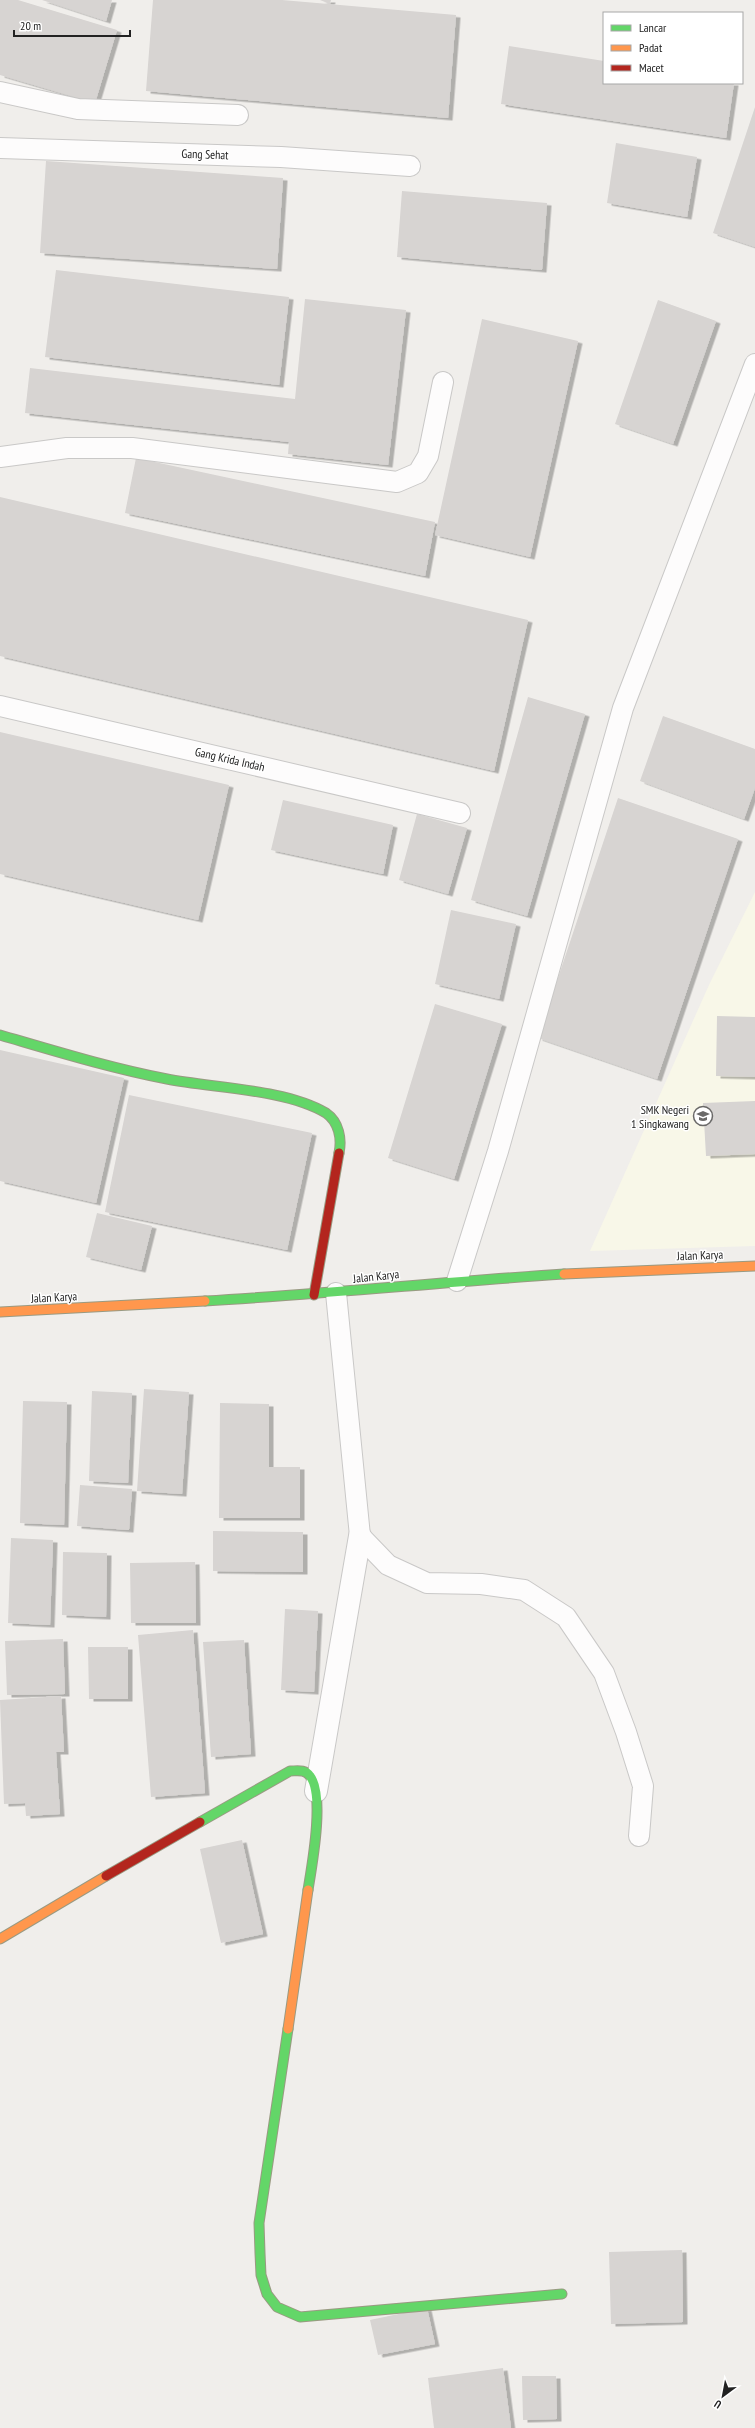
<svg xmlns="http://www.w3.org/2000/svg" width="755" height="2428" viewBox="0 0 755 2428" font-family="'PT Sans Narrow',sans-serif">
  <defs>
    <filter id="shadow"><feDropShadow dx="4.5" dy="2.5" stdDeviation="0" flood-color="#0004"/></filter>
  </defs>
  <rect width="100%" height="100%" fill="#f0eeeb"/>
  <path fill="#f8f7e8" d="M755 892V1246L590 1251 709 985Z"/>
  <path fill="#d7d4d2" filter="url(#shadow)" d="M0 0H18L117 30 95 103 0 75Z
    M42 0H112L106 21Z
    M153 0H282L456 15 448 118 146 91Z
    M320 0H331L330 4Z
    M509 46 604 61V83H734L726 138 501 104Z
    M755 107V247L713 233Z
    M616 143 697 157 687 217 607 203Z
    M46 161 283 178 277 269 40 253Z
    M402 191 547 203 542 270 397 257Z
    M56 270 289 297 279 385 45 357Z
    M305 299 406 310 388 465 288 454 289 442 25 413 30 368 295 399Z
    M658 300 716 321 673 444 615 424Z
    M482 319 578 341 530 557 435 535Z
    M136 458 435 522 425 576 125 513Z
    M0 497 528 620 494 771 0 656Z
    M528 697 585 714 527 916 471 900Z
    M663 716 755 749V788L744 819 640 781Z
    M0 732 229 785 198 920 0 874Z
    M618 798 738 839 657 1079 538 1038Z
    M283 800 393 825 383 874 271 850Z
    M417 814 467 828 448 894 399 880Z
    M451 910 516 924 499 999 435 984Z
    M435 1004 502 1024 454 1179 388 1158Z
    M717 1016 755 1017V1077L716 1076Z
    M0 1050 124 1078 96 1203 0 1181Z
    M129 1095 312 1133 287 1250 105 1212Z
    M755 1101V1154L706 1156 703 1103Z
    M97 1213 152 1226 141 1270 86 1257Z
    M144 1389 189 1392 182 1494 137 1491Z
    M92 1391 132 1393 128 1483 89 1481Z
    M23 1401 67 1402 64 1525 20 1523Z
    M220 1403 269 1404V1467H300V1518H219Z
    M80 1485 132 1489 129 1530 77 1526Z
    M213 1531 303 1532V1572L213 1571Z
    M11 1538 53 1540 50 1625 8 1623Z
    M63 1552 107 1553 106 1617 62 1615Z
    M195 1562 196 1623H131L130 1563Z
    M285 1609 318 1611 314 1692 281 1690Z
    M193 1630 205 1793 151 1797 138 1635Z
    M63 1639 65 1694 7 1695 5 1641Z
    M244 1640 251 1754 211 1757 203 1642Z
    M88 1647H128V1699H89Z
    M61 1696 64 1752H56L60 1814 26 1816 25 1803 4 1804 0 1700Z
    M242 1840 263 1934 221 1943 200 1849Z
    M682 2250 683 2322 611 2324 609 2252Z
    M427 2308 435 2344 378 2355 370 2320Z
    M503 2368 511 2428H434L428 2378Z
    M522 2376H556L557 2419 523 2420Z"/>
  <g fill="none" stroke-linecap="round" stroke-linejoin="round">
    <g stroke="#c9c8c7" stroke-width="22">
      <path id="lane" d="M0 92 78 109 238 115
        M0 148 281 157 410 166
        M0 457 67 448H132L397 482 418 473 428 456 443 382
        M0 706 460 813
        M457 1281 498 1151 623 708 755 364
        M336 1293 360 1536 388 1565 427 1583 481 1584 524 1590 566 1617 604 1673 626 1732 643 1786 639 1836"/>
    </g>
    <g stroke="#c9c8c7" stroke-width="24">
      <path id="street" d="M316 1791 360 1536"/>
    </g>
    <g stroke="#999a82" stroke-width="11">
      <path id="fast" d="M0 1035C55 1051 110 1068 167 1079 213 1088 286 1089 326 1113 339 1122 342 1139 339 1153
        M205 1301C325 1294 444 1282 564 1274
        M200 1822 290 1771C297 1771 305 1769 310 1776 325 1795 312 1865 308 1890
        M288 2029 259 2223 260 2253 261 2275 267 2294 277 2307 300 2317 562 2294"/>
    </g>
    <g stroke="#999a82" stroke-width="11">
      <path id="slow" d="M564 1274 755 1266
        M0 1312 205 1301
        M0 1939 106 1876
        M288 2029 308 1890"/>
    </g>
    <g stroke="#999a82" stroke-width="11">
      <path id="jam" d="M314 1295 339 1153
        M106 1876 200 1822"/>
    </g>
    <use href="#lane" stroke="#fdfcfc" stroke-width="20"/>
    <use href="#street" stroke="#fdfcfc" stroke-width="22"/>
    <use href="#fast" stroke="#63d668" stroke-width="9"/>
    <use href="#slow" stroke="#ff974d" stroke-width="9"/>
    <use href="#jam" stroke="#b3261e" stroke-width="9"/>
  </g>
  <defs>
    <g id="school-ring" transform="scale(1)"><circle r="9.5" fill="#fff" stroke="#6a6968" stroke-width="1.5"/><path d="M0-5L7-2L0 1L-7-2ZM-4 1L0 2.5L4 1V4Q0 6-4 4Z" fill="#6a6968"/></g>
  </defs>
  <g fill-rule="evenodd">
    <use href="#school-ring" x="703" y="1116"/>
  </g>
  <g text-anchor="middle" dominant-baseline="central" stroke-width="3" stroke-linejoin="round" paint-order="stroke">
    <g font-size="12" fill="#222" stroke="#fff">
      <text transform="translate(205 154) rotate(2)">Gang Sehat</text>
      <text transform="translate(230 759) rotate(13)">Gang Krida Indah</text>
      <text transform="translate(700 1255) rotate(-2)">Jalan Karya</text>
      <text transform="translate(376 1276) rotate(-6)">Jalan Karya</text>
      <text transform="translate(54 1297) rotate(-3)">Jalan Karya</text>
    </g>
    <g font-size="12" fill="#222" stroke="#fff" text-anchor="end">
      <text x="689" y="1109">SMK Negeri<tspan x="689" dy="14">1 Singkawang</tspan></text>
    </g>
  </g>
  <rect x="603" y="12" width="140" height="72" fill="#ffffff" stroke="#a7a7a7"/>
  <rect x="611" y="25" width="20" height="6" fill="#63d668" stroke="#a7a7a7"/>
  <text x="639" y="32" font-size="12" fill="#222222">Lancar</text>
  <rect x="611" y="45" width="20" height="6" fill="#ff974d" stroke="#a7a7a7"/>
  <text x="639" y="52" font-size="12" fill="#222222">Padat</text>
  <rect x="611" y="65" width="20" height="6" fill="#b3261e" stroke="#a7a7a7"/>
  <text x="639" y="72" font-size="12" fill="#222222">Macet</text>
  <g transform="translate(723 2396) rotate(212)" stroke="#ffffff" stroke-width="3" paint-order="stroke">
  <path d="M0-3L7 15L0 10L-7 15Z" fill="#222222"/>
  <text y="-6" font-size="11" font-weight="bold" text-anchor="middle" fill="#222222">U</text>
  </g>
  <path d="M14 30v6h116v-6" fill="none" stroke="#222222" stroke-width="2"/>
  <text x="20" y="30" font-size="12" fill="#222222" stroke="#ffffff" stroke-width="3" paint-order="stroke">20 m</text>
</svg>
